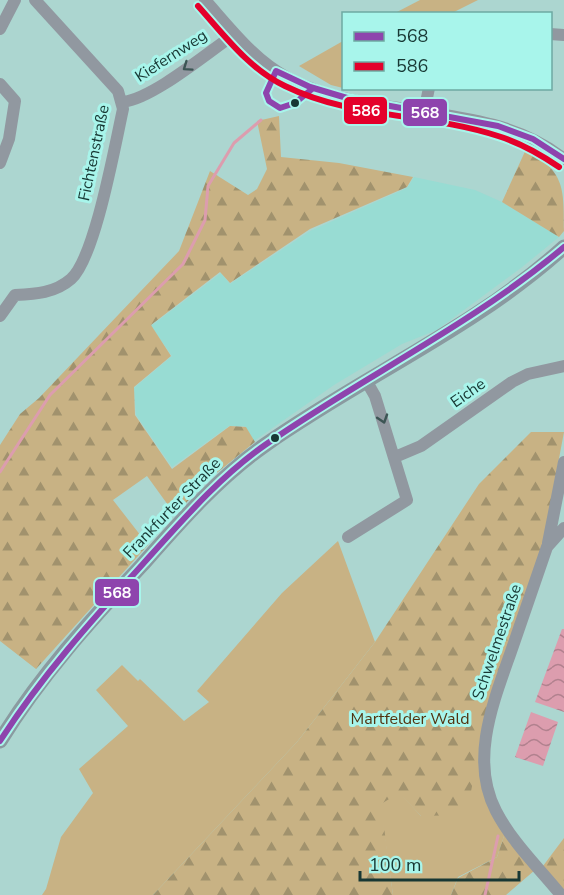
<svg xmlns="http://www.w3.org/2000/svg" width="564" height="895" viewBox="0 0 564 895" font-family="'Nunito Sans',sans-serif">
  <defs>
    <pattern id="forest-firs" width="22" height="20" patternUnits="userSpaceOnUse" patternTransform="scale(1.5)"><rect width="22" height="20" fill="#c8b284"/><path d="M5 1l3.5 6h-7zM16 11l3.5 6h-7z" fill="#a1926d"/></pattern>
    <pattern id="water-waves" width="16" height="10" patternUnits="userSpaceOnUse" patternTransform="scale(1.5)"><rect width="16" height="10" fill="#dc9dae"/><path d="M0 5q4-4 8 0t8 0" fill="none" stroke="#b1818e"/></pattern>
  </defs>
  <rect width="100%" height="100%" fill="#acd6d0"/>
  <path fill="#98dcd3" d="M414 177 475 190 502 202 559 237 521 268 437 330 402 344 334 385 254 441 244 426H229L172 467 136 415 134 388 172 356 151 326 221 273 230 284 310 231 407 188Z"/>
  <path fill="#c8b284" d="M420 0H478L452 13H395Z
    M343 41V88L331 85 299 66Z
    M338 541 375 642 297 742 153 895H42L46 889 61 837 93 793 79 769 128 726 96 690 122 665 138 681 140 679 184 721 209 702 197 691 282 593Z
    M481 742 505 833 497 857 458 877 451 895H393L380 804 399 792 421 816Z"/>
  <path fill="url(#forest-firs)" d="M279 116 281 157 339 163 413 177 407 187 310 229 230 283 220 272 151 325 171 356 134 387 135 415 172 469 230 426 246 427 255 442 208 480 182 507 176 499 168 505 147 476 113 500 148 545 36 669 0 641V445L20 414 39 398 179 251 210 171 248 195 257 189 267 169 257 121Z
    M527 147C564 175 564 184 564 231L559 237 502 202Z
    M531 432H564L542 549 481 743 469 801 461 815 421 816 399 793 381 804 393 895H153L297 742 375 642 479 484Z
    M505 833 535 870 506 895H451L458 878 497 857Z
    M564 838V892L543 866Z"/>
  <path fill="url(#water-waves)" d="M562 629H564V712L535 702Z
    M531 712 558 722 543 766 515 757Z"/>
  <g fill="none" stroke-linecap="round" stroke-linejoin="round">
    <path stroke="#dc9dae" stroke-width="3" d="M0 472 50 395 183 264 205 220 208 186 234 143 261 120
      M485 895 498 836"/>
    <path stroke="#9198a0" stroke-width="12" d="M205 0C230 28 254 60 288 78 373 123 488 98 564 159
      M0 29 15 0
      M550 34 564 35
      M0 84 15 101 9 139 0 163
      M123 102C154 98 208 52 235 34
      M424 112 429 88
      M0 316 15 295C36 294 55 293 71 279 95 258 115 145 123 109L118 91 35 0
      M395 457 421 446 512 382 528 374 564 366
      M348 537 407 500 375 396 367 382
      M548 543 564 462
      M561 895C539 868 512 842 496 811 468 757 496 696 514 643 525 611 536 579 547 547L564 528"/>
    <path stroke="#8a9aa0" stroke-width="15" d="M0 741C40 676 90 621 142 565 180 522 218 478 265 445 363 376 475 328 564 247"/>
    <g stroke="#a8f5eb" stroke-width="10">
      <path id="bus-1" d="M312 89 295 103 280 108 269 101 266 93 276 71 310 87 347 98 498 126 533 139 564 159
        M0 741C41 677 91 621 142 565 181 522 218 478 265 445 364 376 472 325 564 247"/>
    </g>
    <g stroke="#a8f5eb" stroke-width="10">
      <path id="bus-2" d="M198 6C224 35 249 69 285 86 352 119 428 113 498 136 521 143 540 154 559 167"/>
    </g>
    <use href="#bus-1" stroke="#8e44ad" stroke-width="6"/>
    <use href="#bus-2" stroke="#e4002b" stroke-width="6"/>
  </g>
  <defs><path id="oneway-chevron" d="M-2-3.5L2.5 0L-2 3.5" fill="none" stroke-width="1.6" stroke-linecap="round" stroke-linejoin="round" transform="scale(1.5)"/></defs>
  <g stroke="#3c5554">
    <use href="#oneway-chevron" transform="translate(187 67) rotate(145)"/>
    <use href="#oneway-chevron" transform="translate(383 419) rotate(72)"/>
  </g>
  <g fill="#183834" stroke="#a8f5eb" stroke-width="2">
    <circle cx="295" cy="103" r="5"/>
    <circle cx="275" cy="438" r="5"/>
  </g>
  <g text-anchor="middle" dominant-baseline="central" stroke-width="6" stroke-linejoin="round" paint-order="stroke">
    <g font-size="16" fill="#183834" stroke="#a8f5eb">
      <text transform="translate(171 56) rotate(-33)">Kiefernweg</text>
      <text transform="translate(94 153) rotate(-78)">Fichtenstraße</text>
      <text transform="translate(468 393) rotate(-35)">Eiche</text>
      <text transform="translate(172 508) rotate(-46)">Frankfurter Straße</text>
      <text transform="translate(497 642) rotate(-71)">Schwelmestraße</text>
    </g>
    <g font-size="16" fill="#51320f" stroke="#a8f5eb">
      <text x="410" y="719">Martfelder Wald</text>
    </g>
  </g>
  <g stroke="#a8f5eb" stroke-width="2">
    <rect x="343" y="96" width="45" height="29" rx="6" fill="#e4002b"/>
    <rect x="402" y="98" width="46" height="29" rx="6" fill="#8e44ad"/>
    <rect x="94" y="578" width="46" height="29" rx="6" fill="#8e44ad"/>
  </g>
  <g font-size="16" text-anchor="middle" font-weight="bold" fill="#fff">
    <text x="366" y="116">586</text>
    <text x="425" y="118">568</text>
    <text x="117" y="598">568</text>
  </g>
  <rect x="342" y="12" width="210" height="78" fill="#a8f5eb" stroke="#6ea9a2" stroke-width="1.5"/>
  <rect x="354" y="32" width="30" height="9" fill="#8e44ad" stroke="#6ea9a2" stroke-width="1.5"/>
  <text x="396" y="42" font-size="18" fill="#183834">568</text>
  <rect x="354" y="62" width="30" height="9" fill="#e4002b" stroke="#6ea9a2" stroke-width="1.5"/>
  <text x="396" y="72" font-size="18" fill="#183834">586</text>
  <path d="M360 871v9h159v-9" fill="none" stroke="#183834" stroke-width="3"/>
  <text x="369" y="871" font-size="18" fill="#183834" stroke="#a8f5eb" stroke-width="4.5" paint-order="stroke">100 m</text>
</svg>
